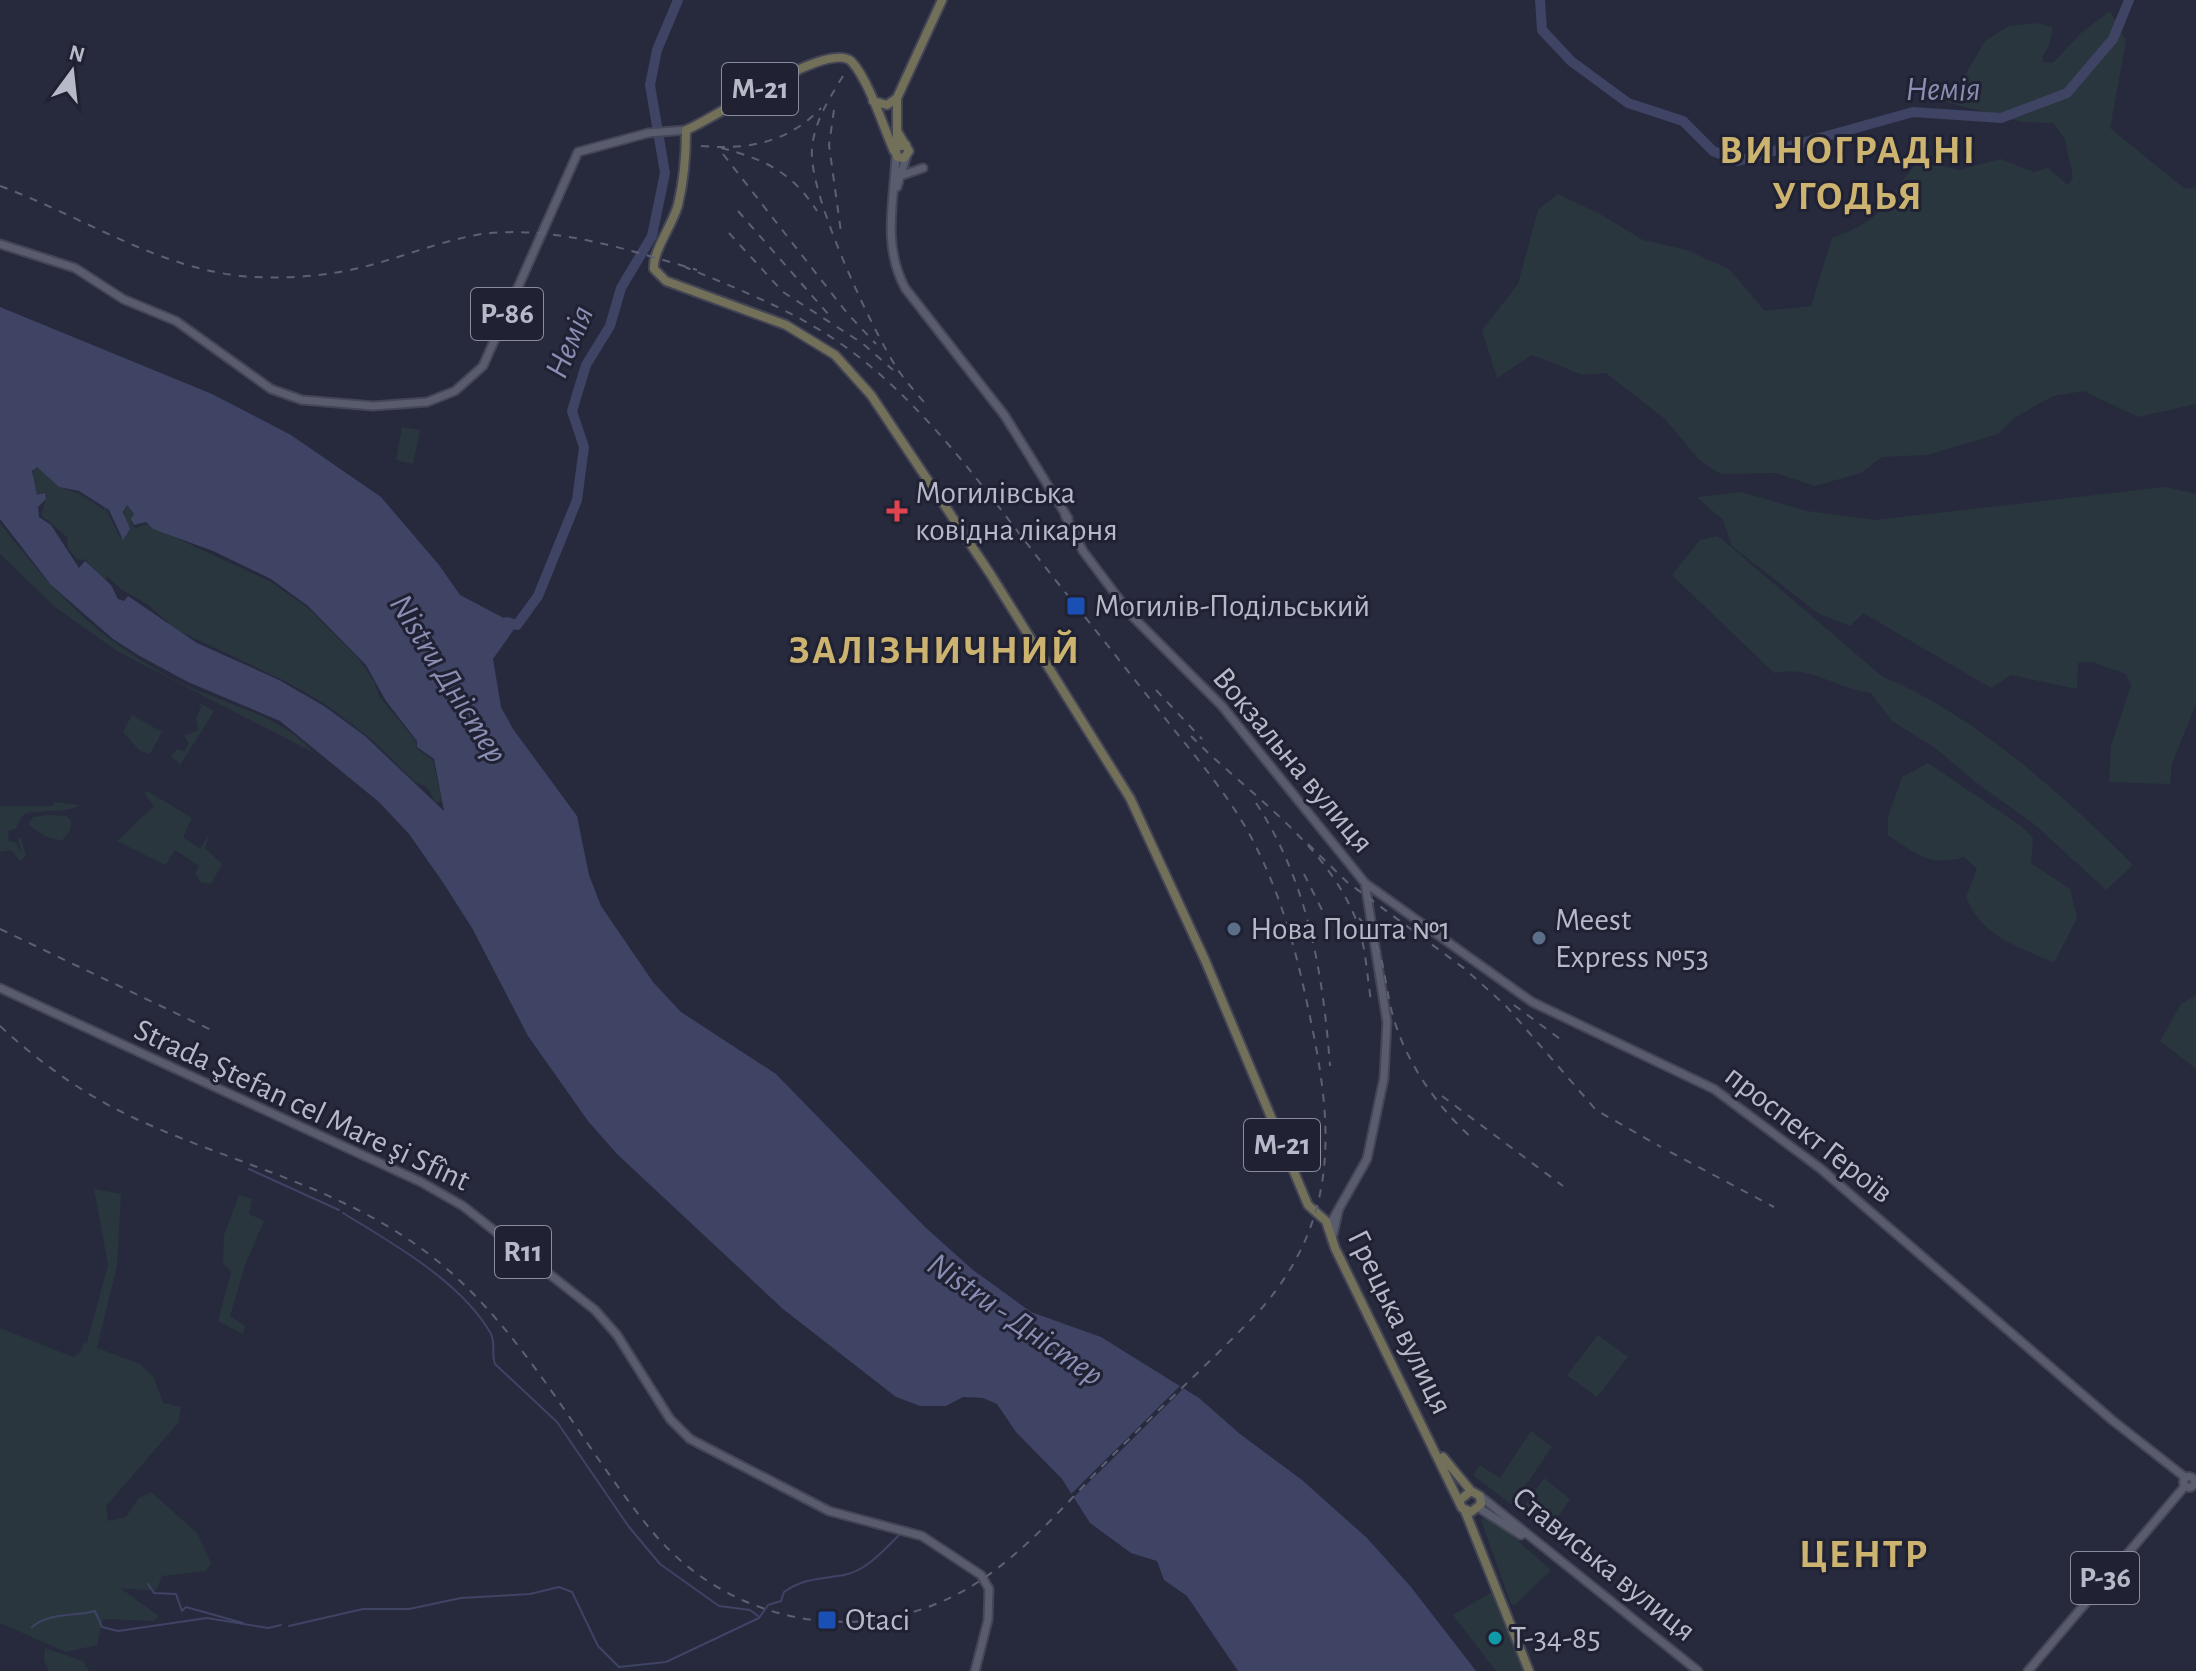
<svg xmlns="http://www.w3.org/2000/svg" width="2196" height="1671" viewBox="0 0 2196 1671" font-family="'Alegreya Sans',sans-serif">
  <rect width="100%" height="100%" fill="#272a3d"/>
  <path fill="#29363e" d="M2110 11 2126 41 2110 128 2185 189 2196 187V404L2138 417 2084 391 2053 396 2014 418 1998 434 1927 455 1882 457 1861 473 1815 486 1776 473 1721 474 1699 460 1665 419 1606 373 1583 375 1532 355 1497 378 1482 330 1518 284 1538 210 1558 194 1600 214 1643 240 1687 250 1729 269 1765 311 1811 306 1832 238C1883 220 1882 206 1914 166L1939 165 1958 170 2001 159 2034 172 2048 168 2068 185 2073 177 2065 139 2053 123 2022 122 1939 100 1964 77 1985 41 2009 26 2036 23 2053 27 2049 46 2042 57 2043 62 2053 63 2081 33Z
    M402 427 420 430 413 464 396 460Z
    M34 467 43 469 59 487 80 494 104 510V505L121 539 126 504 134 514 131 523 135 528 146 524 271 582 308 608 358 658 374 681 379 696 415 740 417 749 433 760 442 802H435L427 787 415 782 370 738 325 704 287 682 177 630 147 604 122 590 107 576 106 580 95 573 86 560 77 559 68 548 67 537 41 515 47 495H37L32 483Z
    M2165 487 2196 494V704L2172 764 2170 784 2109 782 2111 746 2131 685 2126 674 2092 662 2078 663 2077 689 2011 675 1991 688 1863 613 1850 626 1819 614 1732 546 1723 520 1697 497 1741 492 1807 511 1875 520Z
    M0 523C55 594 94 636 175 680 220 704 280 713 314 753L117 651 55 607 0 554Z
    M1718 536 1883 677C1971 712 2067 798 2133 865L2106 890 2034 824 1974 781 1934 747 1892 721 1871 693C1833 688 1812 665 1774 673L1672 575 1700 540Z
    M197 702 214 711 178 768 179 763 171 757 177 749 185 751 189 743 184 736 198 730 196 719 201 707Z
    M132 715 162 732 150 754 140 751 123 732Z
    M1928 763 2021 826 2033 838 2031 863 2070 889 2077 918 2054 963C2016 945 1983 938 1966 897L1977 869 1964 857C1931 868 1914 853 1888 835V817L1902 777Z
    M147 791 192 818 183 837 200 849 209 835 205 848 222 864 211 884 200 882 195 873 199 866 175 850 165 865 117 841 154 806 144 793Z
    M54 802 80 805C65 814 41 809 24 814L15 829 8 831 9 841 16 843 22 853 18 839 21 838 26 856 20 861 11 850 0 852V806H53Z
    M49 815 66 816 71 820 70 830 62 841 44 836 28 824 33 817Z
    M2196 995V1069L2160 1041 2181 1004Z
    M94 1189 121 1194 117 1266 97 1348 140 1364 154 1378 163 1403 181 1407 179 1422 106 1506 108 1521 126 1517 139 1498 151 1492 197 1533 211 1563 206 1571 162 1576 156 1591 120 1588 159 1616 154 1621 103 1619 97 1645 66 1652 0 1623V1328L73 1357 79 1354 84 1342 90 1344 87 1342 108 1265Z
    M239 1195 252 1199 249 1214 264 1221 245 1265 230 1316 245 1326 243 1334 218 1321 231 1272 223 1263 224 1235Z
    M1598 1335 1628 1357 1597 1397 1567 1375Z
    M1531 1431 1552 1447 1512 1505 1473 1475 1480 1465 1500 1478Z
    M1544 1478 1570 1499 1548 1531 1521 1511Z
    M1484 1517 1502 1527 1551 1570 1515 1605 1511 1604 1481 1520Z
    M1492 1592 1524 1671H1496L1453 1615Z
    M45 1648 83 1661 89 1671H49L44 1660Z"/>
  <path fill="#3f4364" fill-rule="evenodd" d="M0 307 212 394 291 435 381 497 439 565 460 595 517 625 493 659 501 707 513 729 577 816 589 875 601 906 653 982 681 1012 776 1074 925 1227 973 1270 1031 1312 1101 1337 1199 1398 1240 1434 1302 1480 1367 1538 1411 1587 1476 1671H1238L1187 1596 1164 1580 1157 1561 1131 1553 1090 1523 1062 1479 1016 1432 997 1404 983 1398 963 1397 946 1406H920L896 1397 783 1309 617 1154 588 1121 528 1036 472 928 442 881 409 834 379 802 280 721 188 682 138 655 113 639 51 585 0 519ZM37 467 59 487 79 491 109 510 123 540 130 529 123 512 127 505 134 514 131 519 134 525 146 522 153 529 213 551 271 579 308 606 366 665 386 701 417 741V747L434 759 444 811 365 736 324 706 279 680 197 643 128 596 124 601 118 599 111 585 85 561 79 568 51 525 39 517 38 507 46 499 45 493 37 495 32 471Z"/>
  <path fill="#272a3d" d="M1183 1383 1187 1385 1070 1501 1068 1497Z"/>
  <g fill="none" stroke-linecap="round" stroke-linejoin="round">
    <path stroke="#3f4364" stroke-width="2" d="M249 1169 339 1210
      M343 1213C392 1243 462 1282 491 1334 496 1345 491 1355 495 1364L557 1422 629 1527 660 1564 719 1606 750 1610 758 1616
      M148 1584 154 1593 176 1594 182 1611 186 1607 243 1623
      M289 1626 363 1609H409L461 1598 530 1594 559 1587 572 1592 598 1646 619 1667 666 1662 759 1618 768 1605 781 1601 784 1592C804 1578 821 1579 844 1575 866 1571 885 1549 900 1534
      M32 1627C49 1612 74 1617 95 1611L102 1627 118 1631 207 1618 268 1628 281 1625"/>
    <path stroke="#3f4364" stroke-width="10" d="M1540 0 1542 30 1571 61 1628 103 1683 121 1713 151 1738 161 1913 112 2001 118 2067 93 2113 39 2129 0
      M507 622 517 625 538 596 577 500 584 447 572 411 586 365 610 326 621 288 652 236 665 173 650 85 657 50 678 0"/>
    <g stroke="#444657" stroke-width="11">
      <path id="major" d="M896 155C894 203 882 244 905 288L1005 416 1068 518
        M900 176 923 168
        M897 187 907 155
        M0 244 75 268 123 299 176 321 271 389 302 400 373 406 427 402 455 391 483 366 578 152 648 133 686 130
        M1065 515 1083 551 1132 616 1222 706 1365 883 1532 1002 1714 1089 1821 1169 2112 1420 2186 1478
        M0 988 421 1182 463 1206 595 1310 617 1335 670 1419 690 1439 829 1511 922 1536 981 1575 989 1589 988 1620 975 1671
        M1328 1228 1367 1159 1384 1078 1387 1022 1365 883
        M1332 1239 1339 1208
        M2183.5 1482a5.5 5.5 0 1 1 11 0a5.5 5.5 0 1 1-11 0Z
        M1480 1496 1698 1671
        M1479 1508 1521 1535
        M2028 1671 2185 1486"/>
    </g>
    <g stroke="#434555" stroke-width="12">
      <path id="highway" d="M873 101 887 105 897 98
        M897 131 909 151 904 158 897 157 895 147 906 145
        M897 145V98L942 0
        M894 151C883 126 869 81 852 62 830 38 713 120 686 130 686 155 684 180 678 205 673 224 652 252 654 269L666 281 786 325 835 355 871 395 991 575 1130 798 1205 960 1308 1205 1326 1221 1335 1248 1462 1508 1471 1512 1481 1504 1480 1496 1471 1491 1461 1499
        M1443 1457 1471 1491
        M1465 1511 1529 1671"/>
    </g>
    <use href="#major" stroke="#595c6d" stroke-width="7"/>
    <use href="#highway" stroke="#737059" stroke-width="8"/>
    <path stroke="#5d6074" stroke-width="2" stroke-dasharray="8 8" stroke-linecap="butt" d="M843 76C829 99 814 122 812 149 808 194 872 330 898 370 907 383 919 396 929 408
      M834 110 829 145 841 232
      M701 146C747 150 788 143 821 108
      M721 148C764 159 792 172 817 211
      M723 154 847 313 876 344
      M0 186C85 217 164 273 256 277 294 279 334 275 371 265 408 255 444 240 482 234 554 225 629 250 697 270
      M738 211 829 315
      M729 233 783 292 862 343 893 370
      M1156 690 1202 739
      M1191 736C1249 795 1326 842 1357 922 1366 947 1367 976 1371 1001
      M1256 803C1308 882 1323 973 1330 1066
      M1308 844 1347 882 1465 969 1506 1006 1596 1110 1661 1147
      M1304 874 1322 910
      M1359 918C1387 949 1382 977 1393 1016 1406 1063 1438 1108 1474 1140
      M0 929 211 1030
      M1514 1005 1564 1042
      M0 1026C39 1062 83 1094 132 1117 232 1164 341 1186 430 1255 523 1327 578 1441 651 1530 733 1630 877 1652 984 1578 1034 1544 1075 1493 1118 1450 1165 1403 1215 1358 1261 1309 1344 1213 1332 1117 1307 1003 1294 941 1277 883 1246 828 1224 790 1195 756 1168 722 1131 675 1094 628 1057 582 994 503 936 416 855 354 803 314 745 292 685 267
      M1442 1096 1563 1186
      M1670 1152 1774 1207"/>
  </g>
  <path fill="#e0444e" stroke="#202233" stroke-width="3" d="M893 499h8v8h8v8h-8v8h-8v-8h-8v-8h8z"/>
  <g fill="#1a4fb4" stroke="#202233" stroke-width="3">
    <rect x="1066" y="596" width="20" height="20" rx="4"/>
    <rect x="817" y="1610" width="20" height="20" rx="4"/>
  </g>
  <g fill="#5c6f8a" stroke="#202233" stroke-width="3">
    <circle cx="1234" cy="929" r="8"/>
    <circle cx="1539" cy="938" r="8"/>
  </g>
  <circle fill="#0f9aa8" stroke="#202233" stroke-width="3" cx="1495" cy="1638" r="8"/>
  <g text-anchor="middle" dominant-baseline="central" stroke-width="6" stroke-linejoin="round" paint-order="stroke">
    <g fill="#202233" stroke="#8a8c9b" stroke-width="2">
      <rect x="722" y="63" width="76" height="52" rx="6"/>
      <rect x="471" y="288" width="72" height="52" rx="6"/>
      <rect x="1244" y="1119" width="76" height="52" rx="6"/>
      <rect x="495" y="1226" width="56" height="52" rx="6"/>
      <rect x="2071" y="1552" width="68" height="52" rx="6"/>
    </g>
    <g font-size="30" font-weight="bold" fill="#b7b9c8">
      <text x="760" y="89">М-21</text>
      <text x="507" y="314">Р-86</text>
      <text x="1282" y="1145">М-21</text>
      <text x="523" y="1252">R11</text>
      <text x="2105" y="1578">Р-36</text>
    </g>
    <g font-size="32" fill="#b7b9c8" stroke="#202233" text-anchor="start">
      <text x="915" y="493">Могилівська<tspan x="915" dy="37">ковідна лікарня</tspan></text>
      <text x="1094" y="606">Могилів-Подільський</text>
      <text x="1555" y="920">Meest<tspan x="1555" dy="37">Express №53</tspan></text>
      <text x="1250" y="929">Нова Пошта №1</text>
      <text x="845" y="1620">Otaci</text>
      <text x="1511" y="1638">Т-34-85</text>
    </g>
    <g font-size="32" fill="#b7b9c8" stroke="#202233">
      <text transform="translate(1293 760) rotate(50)">Вокзальна вулиця</text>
      <text transform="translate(302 1105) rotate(25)">Strada Ştefan cel Mare şi Sfînt</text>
      <text transform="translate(1809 1134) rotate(38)">проспект Героїв</text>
      <text transform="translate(1400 1322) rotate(64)">Грецька вулиця</text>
      <text transform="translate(1604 1564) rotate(39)">Стависька вулиця</text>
    </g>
    <g font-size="34" font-style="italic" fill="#898eb2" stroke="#202233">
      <text x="1943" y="90">Немія</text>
      <text transform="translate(570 342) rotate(-67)">Немія</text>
      <text transform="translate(448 679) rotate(58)">Nistru Дністер</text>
      <text transform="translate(1015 1320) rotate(35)">Nistru - Дністер</text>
    </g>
    <g font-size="40" font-weight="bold" letter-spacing="2" fill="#ccb36f" stroke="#202233">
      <text x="1848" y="151">ВИНОГРАДНІ<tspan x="1848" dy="46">УГОДЬЯ</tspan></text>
      <text x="935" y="651">ЗАЛІЗНИЧНИЙ</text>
      <text x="1864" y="1555">ЦЕНТР</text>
    </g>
  </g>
  <g transform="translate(72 72) rotate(15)" stroke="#202233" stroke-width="6" paint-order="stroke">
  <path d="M0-6L14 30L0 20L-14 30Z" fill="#b7b9c8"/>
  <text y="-12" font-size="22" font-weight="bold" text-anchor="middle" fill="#b7b9c8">N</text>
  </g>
</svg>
